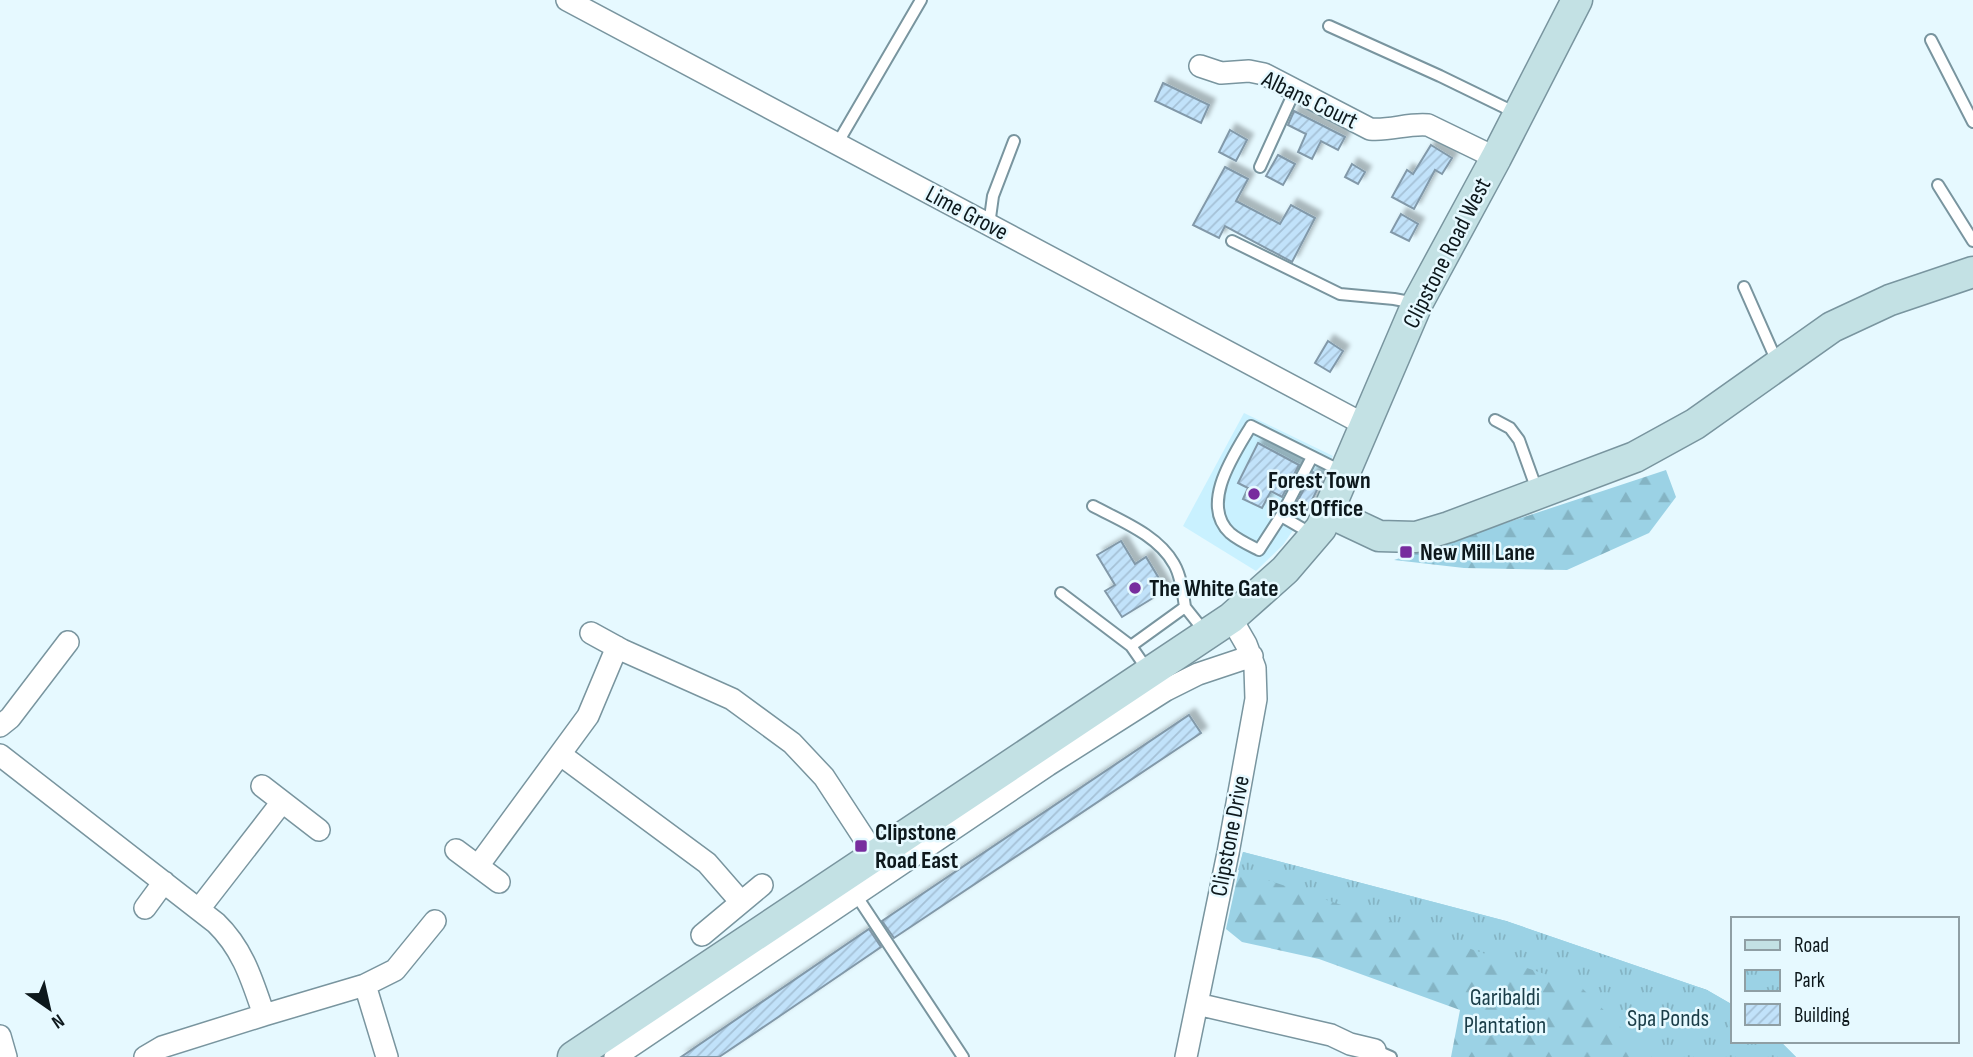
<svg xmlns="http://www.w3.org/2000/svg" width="1973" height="1057" viewBox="0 0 1973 1057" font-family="'Sofia Sans Condensed',sans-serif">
  <defs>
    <pattern id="forest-firs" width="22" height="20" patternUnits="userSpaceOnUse" patternTransform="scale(1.75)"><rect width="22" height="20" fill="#9bd2e5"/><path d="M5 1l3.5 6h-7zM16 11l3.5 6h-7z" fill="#84b4c4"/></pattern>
    <pattern id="park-tufts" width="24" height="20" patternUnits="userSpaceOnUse" patternTransform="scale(1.75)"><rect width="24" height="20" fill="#9bd2e5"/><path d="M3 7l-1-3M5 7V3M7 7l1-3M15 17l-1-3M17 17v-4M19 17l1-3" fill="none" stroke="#84b4c4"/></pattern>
    <pattern id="building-hatch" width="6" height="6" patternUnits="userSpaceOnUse" patternTransform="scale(1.75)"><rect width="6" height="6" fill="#c1e2fa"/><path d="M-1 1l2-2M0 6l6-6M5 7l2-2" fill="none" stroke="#a5c1d6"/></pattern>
    <filter id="shadow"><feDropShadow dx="6" dy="-6" stdDeviation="2" flood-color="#0004"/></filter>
  </defs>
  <rect width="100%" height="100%" fill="#e6f9ff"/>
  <path fill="#c9f1ff" d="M1244 413 1333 456 1302 517 1283 545 1256 571 1183 526Z"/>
  <path fill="url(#forest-firs)" d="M1666 470 1676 497 1649 533 1567 570 1464 568 1394 560Z
    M1243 852 1506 921 1707 990 1733 1005V1041H1780L1796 1057H1451L1460 1010 1319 959 1242 942 1226 929Z"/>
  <path fill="url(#park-tufts)" d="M1243 852 1506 921 1707 990 1733 1005V1041H1780L1796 1057H1650L1580 986 1238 870Z"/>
  <path fill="url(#building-hatch)" stroke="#8299a9" stroke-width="2" filter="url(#shadow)" d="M1163 83 1209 105 1201 123 1155 101Z
    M1294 111 1345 137 1338 150 1321 141 1312 159 1298 152 1306 134 1288 125Z
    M1230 130 1247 140 1236 161 1219 152Z
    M1431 145 1452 158 1442 174 1435 170 1414 209 1392 197 1407 170 1413 174Z
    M1278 155 1295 164 1283 185 1266 176Z
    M1352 164 1365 172 1358 184 1345 177Z
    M1225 167 1248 179 1236 201 1280 224 1291 205 1315 218 1292 262 1225 226 1219 238 1193 225Z
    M1401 214 1418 224 1409 241 1391 232Z
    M1328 341 1343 351 1330 372 1315 363Z
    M1258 443 1299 465 1282 497 1271 491 1262 508 1243 499 1248 488 1238 483Z
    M1313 472 1323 478 1307 510 1296 504Z
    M1121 541 1135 564 1146 557 1166 590 1122 617 1105 591 1115 585 1097 555Z
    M1189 715 1201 733 894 938 882 921Z
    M869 929 881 947 771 1022 719 1057H681Z"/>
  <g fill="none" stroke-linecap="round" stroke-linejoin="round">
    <g stroke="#79959f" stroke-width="14">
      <path id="lane" d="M1329 26 1440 76 1516 113
        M1931 40 1973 122
        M837 144 921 0
        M1260 167 1295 90
        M1938 185 1973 241
        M989 225 993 196 1014 141
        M1232 241 1340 294 1394 299 1415 303
        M1744 287 1778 364
        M1495 420 1510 428 1519 440 1537 490
        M1312 457 1281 516 1259 550C1249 545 1238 540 1230 533 1199 504 1235 453 1251 426L1343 472
        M1093 506C1121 521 1158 535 1174 564 1181 576 1183 593 1185 607
        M1281 516 1312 534
        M1061 593 1131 646
        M1149 672 1131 646 1185 607 1205 632
        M856 895 963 1057
        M1375 1050 1391 1057"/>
    </g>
    <g stroke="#79959f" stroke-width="24">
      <path id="street" d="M567 0 1367 426
        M1200 66 1221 73 1249 71 1264 74 1370 129C1390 131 1408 123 1428 125L1496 158
        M591 633 622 650 732 699 792 743 824 777 875 855
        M0 726 10 718 68 642
        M0 755 216 923C243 949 252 980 264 1015L162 1047 145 1057
        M561 755 707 863 741 902
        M262 786 319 830
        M456 850 499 882
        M478 866 588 716 617 647
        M145 908 164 882
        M199 909 282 802
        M702 935 762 885
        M365 985 395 970 435 921
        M1197 1004 1331 1035 1350 1044 1375 1050
        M264 1015 365 985 387 1057
        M0 1036 6 1057
        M615 1057 1048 765 1166 690 1198 674 1252 656
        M1186 1057 1228 853 1256 699 1255 668 1246 644 1231 618"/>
    </g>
    <g stroke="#79959f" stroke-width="33">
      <path id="secondary" d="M1328 512 1379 536 1416 537 1449 527 1635 457 1695 424 1832 327 1890 300 1973 272
        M573 1057 1231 618 1285 570 1321 528 1417 304 1496 158 1577 0"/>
    </g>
    <use href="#lane" stroke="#fff" stroke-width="10"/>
    <use href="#street" stroke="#fff" stroke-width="21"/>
    <use href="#secondary" stroke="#c3e1e4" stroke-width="30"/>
  </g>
  <g fill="#772c9e" stroke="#e6f9ff" stroke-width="2.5">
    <circle cx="1254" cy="494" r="7"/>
    <rect x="1399" y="545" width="14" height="14" rx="3.5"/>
    <circle cx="1135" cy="588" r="7"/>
    <rect x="854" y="839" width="14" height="14" rx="3.5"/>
  </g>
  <g text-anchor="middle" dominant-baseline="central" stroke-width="5" stroke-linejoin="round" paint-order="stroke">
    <g font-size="24" fill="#0d181c" stroke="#e6f9ff">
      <text transform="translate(1310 100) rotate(26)">Albans Court</text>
      <text transform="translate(967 213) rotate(28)">Lime Grove</text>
      <text transform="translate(1447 253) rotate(-63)">Clipstone Road West</text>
      <text transform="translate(1230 836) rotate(-79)">Clipstone Drive</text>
    </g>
    <g font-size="24" font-weight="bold" fill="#0d181c" stroke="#e6f9ff" text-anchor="start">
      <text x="1268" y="480">Forest Town<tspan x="1268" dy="28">Post Office</tspan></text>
      <text x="1420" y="552">New Mill Lane</text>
      <text x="1149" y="588">The White Gate</text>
      <text x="875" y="832">Clipstone<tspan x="875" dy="28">Road East</tspan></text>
    </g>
    <g font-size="24" fill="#1a3d48" stroke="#e6f9ff">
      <text x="1505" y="997">Garibaldi<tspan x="1505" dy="28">Plantation</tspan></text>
      <text x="1668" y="1018">Spa Ponds</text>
    </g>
  </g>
  <rect x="1731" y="917" width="228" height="126" fill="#e6f9ff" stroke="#8f9fa4" stroke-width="2"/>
  <rect x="1745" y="940" width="35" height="10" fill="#c3e1e4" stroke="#8f9fa4" stroke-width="2"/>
  <text x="1794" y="952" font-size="21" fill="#0d181c">Road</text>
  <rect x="1745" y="970" width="35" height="21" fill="url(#park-tufts)" stroke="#8f9fa4" stroke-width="2"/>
  <text x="1794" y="987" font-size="21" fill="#0d181c">Park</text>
  <rect x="1745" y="1004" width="35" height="21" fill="url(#building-hatch)" stroke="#8f9fa4" stroke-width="2"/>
  <text x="1794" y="1022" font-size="21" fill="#0d181c">Building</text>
  <g transform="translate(49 1008) rotate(146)" stroke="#e6f9ff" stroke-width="5" paint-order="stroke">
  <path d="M0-5L12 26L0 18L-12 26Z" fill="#0d181c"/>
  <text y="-10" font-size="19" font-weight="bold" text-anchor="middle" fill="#0d181c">N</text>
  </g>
</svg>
